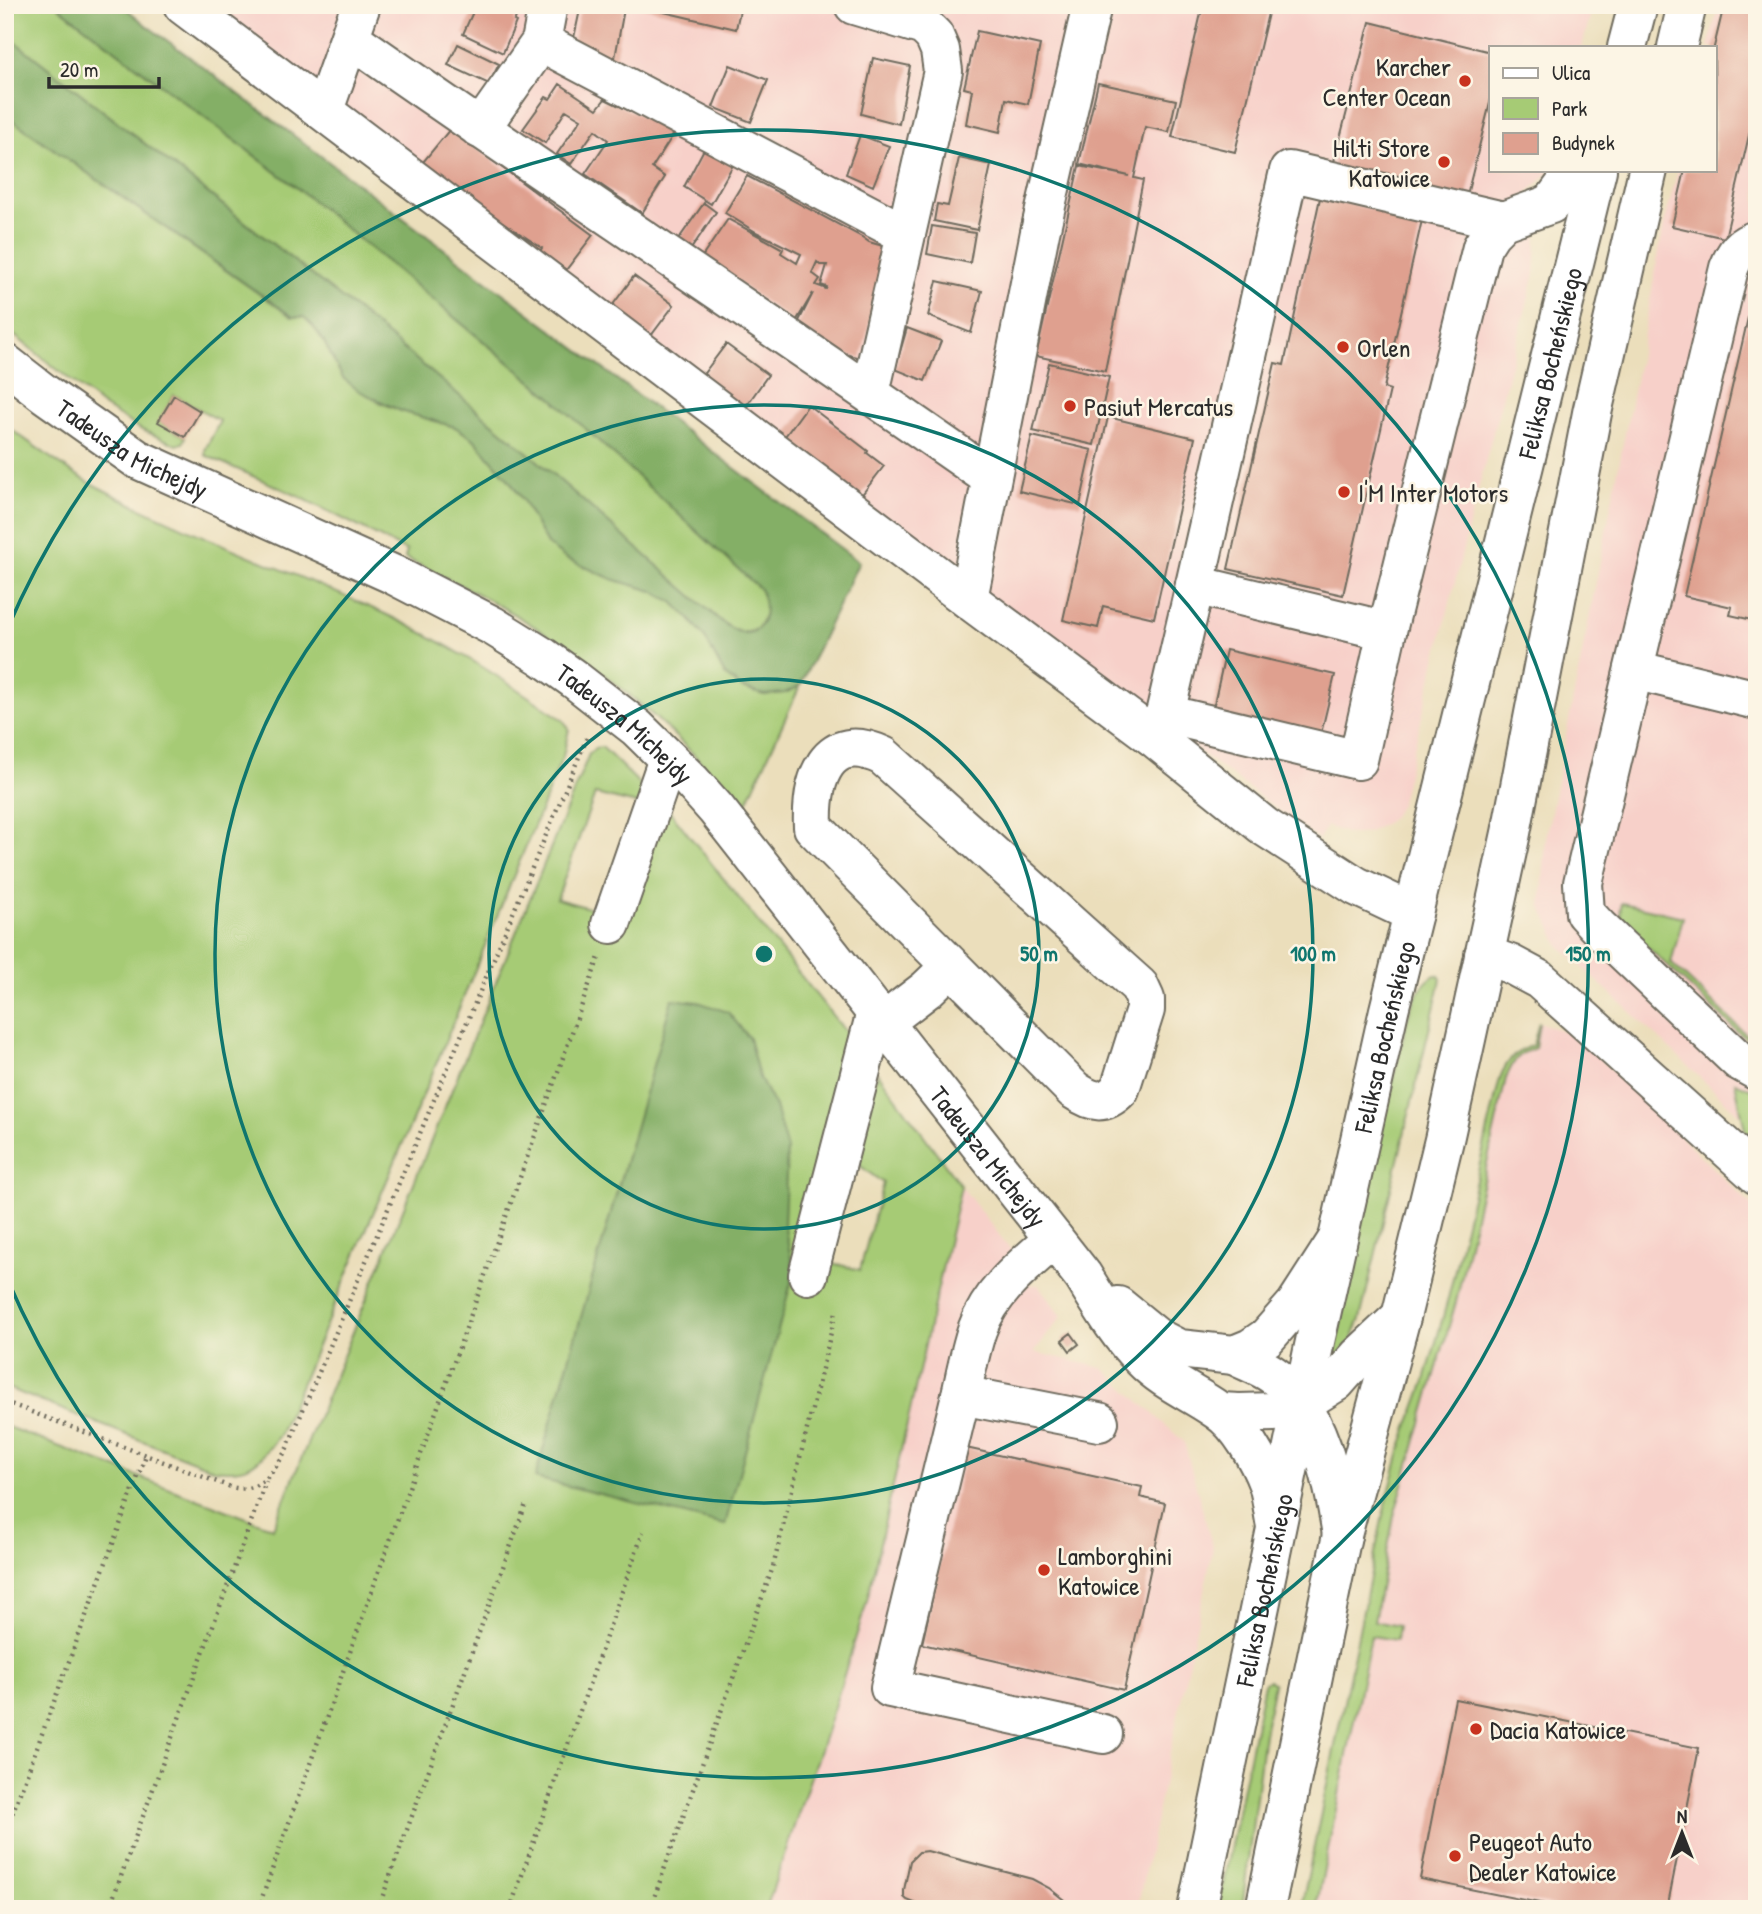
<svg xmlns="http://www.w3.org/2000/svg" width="1762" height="1914" viewBox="0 0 1762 1914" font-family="'Patrick Hand',sans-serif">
  <rect width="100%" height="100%" fill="#fcf5e5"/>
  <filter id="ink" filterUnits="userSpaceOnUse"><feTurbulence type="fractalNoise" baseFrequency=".0143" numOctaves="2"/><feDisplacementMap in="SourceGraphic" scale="14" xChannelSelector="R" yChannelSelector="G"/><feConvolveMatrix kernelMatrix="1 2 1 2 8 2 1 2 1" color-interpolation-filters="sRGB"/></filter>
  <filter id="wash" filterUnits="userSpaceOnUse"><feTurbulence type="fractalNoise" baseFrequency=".00686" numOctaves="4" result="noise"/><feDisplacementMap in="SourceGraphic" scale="28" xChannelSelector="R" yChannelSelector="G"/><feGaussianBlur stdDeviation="1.57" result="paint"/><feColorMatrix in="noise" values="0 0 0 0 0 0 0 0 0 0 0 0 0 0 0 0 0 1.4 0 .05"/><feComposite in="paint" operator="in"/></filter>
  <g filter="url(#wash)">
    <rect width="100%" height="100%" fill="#ebdebb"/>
    <path fill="#f7d0c9" d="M202 5H1593L1582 47H1491V170H1551L1520 201 1529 228 1535 232 1537 239 1535 274 1474 505 1401 802 1394 815 1387 822 1369 832 1358 834H1349L1326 826 1319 840 875 512Z
      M1719 5H1757V1131L1560 946 1541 906 1546 838 1632 398 1664 224 1678 170H1715V47H1708Z
      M1539 1022 1575 1036 1583 1042 1757 1211V1909H1302L1371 1635 1394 1516 1456 1302 1506 1078 1513 1062 1522 1053 1535 1048Z
      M961 1186 1011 1250 1008 1260 1031 1285H1038L1062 1316 1034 1352 1103 1368 1184 1442 1213 1548 1137 1909H766L828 1726 866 1605Z"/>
    <path fill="#a6cb75" stroke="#687b50" stroke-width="2" d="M5 5H56L296 187 551 397 760 589C768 605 767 614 757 629L741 633 723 623 533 457 358 311 5 34Z
      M5 115 292 317H304L313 326 323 340 343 378 379 402 401 411 455 427 474 439 510 481 524 502 547 544 565 558 612 579 653 591 673 602 689 618 704 636 725 675 742 688 764 695 785 693 800 686 743 811C675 725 587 654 491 601 463 586 434 572 405 558L407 551 298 496 205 455V450L220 421 174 395 159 422 185 437 183 443 177 445 142 430 103 406 5 328Z
      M5 425C35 446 65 470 98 487 191 535 290 571 385 614 448 643 506 681 563 720L569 729 563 756 437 1062 280 1434C259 1462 252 1474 214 1469L5 1387Z
      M602 747 650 794 645 806 595 794 557 899 607 913 668 809 856 1045 820 1260 860 1270 883 1183 847 1156 878 1073 961 1186 866 1605 828 1726 766 1909H5V1426L273 1528 589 754 595 748Z
      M1622 903 1683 917 1671 963 1757 1045V1050L1625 926C1620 917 1619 913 1622 903Z
      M1435 975 1439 976 1441 979 1439 988 1360 1319 1352 1340 1336 1358 1334 1354 1373 1162 1409 1013C1415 998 1421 984 1435 975Z
      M1539 1022 1535 1048C1517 1054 1514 1060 1506 1078L1456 1302 1394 1516 1374 1621 1398 1626 1396 1640 1371 1636 1316 1909H1301L1383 1515 1402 1444 1425 1381 1448 1299 1500 1078C1507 1060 1516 1051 1533 1045Z
      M1735 1082 1757 1091V1143L1745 1130Z
      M1269 1680 1274 1684 1264 1733 1242 1909H1218L1264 1684Z"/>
    <path fill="#84af66" stroke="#586d48" stroke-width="2" d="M56 5H122L146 25 187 55 859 562 800 686 785 693 764 695 742 688 725 675 704 636 689 618 673 602 653 591 612 579 565 558 547 544 524 502 510 481 474 439 455 427 401 411 359 391 343 378 323 340 313 326 304 317H293L5 115V34L358 311 533 457 723 623C729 627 736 632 743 633 768 634 768 605 760 589L551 397 296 187Z
      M672 999 698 1002 728 1012 749 1038 759 1077 775 1107 787 1149 784 1225 794 1272 725 1525 535 1478Z"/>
    <g id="blocks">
      <path fill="#dfa08f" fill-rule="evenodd" d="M476 5 522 6 514 21 516 22 503 53 463 34Z
        M581 5H607L624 9 615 58 572 47Z
        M634 5H741L736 29Z
        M1203 5H1270L1235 152 1172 137Z
        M1724 5H1757V101L1725 238 1672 226 1685 170H1715L1714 47Z
        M1370 22 1491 52V99L1464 207 1331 173Z
        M977 31 1040 45 1028 104 1006 99 1000 132 966 124 972 90 964 88Z
        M458 44 499 64 489 84 448 65Z
        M873 58 910 66 899 124 861 114Z
        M730 65 768 80 751 122 713 107Z
        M1098 83 1176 100 1169 132 1145 127 1134 178 1143 180 1105 371 1036 356 1079 166 1129 176 1079 164Z
        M560 84 597 109 605 99 675 132 652 168 665 177 642 213 585 174 608 140 595 130 571 164 557 154 581 119 566 110 545 143 523 129 546 97 550 99Z
        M450 129 593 235 566 270 540 251 542 248 487 212 423 162Z
        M860 135 889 146 873 186 846 174Z
        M704 149 733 165 711 204 684 187Z
        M959 158 991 165 977 230 934 221 937 204 948 206Z
        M747 176 862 237 869 242 883 246 886 254 861 358 840 353 796 327 813 293 795 323 702 257 728 219 783 249 781 253 797 263 801 254 756 232 725 213ZM817 262 820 265H827L821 285 827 287 826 289 816 285 820 279 812 273Z
        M1320 198 1422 220 1384 388 1390 390 1343 595 1228 569 1275 363 1284 365Z
        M704 203 716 212 691 249 678 240Z
        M932 226 975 233 970 263 927 254Z
        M634 276 674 305 650 337 612 306Z
        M937 281 982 291 971 333 928 316Z
        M1756 283H1757V621L1730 615 1732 607 1684 596Z
        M907 328 941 341 925 381 895 369Z
        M726 344 768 375 744 409 702 376Z
        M1049 363 1109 377 1094 445 1033 431Z
        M174 395 200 411 185 437 158 422Z
        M808 405 868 451 867 453 884 466 860 497 783 439Z
        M1108 417 1195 438 1154 618 1103 606 1098 628 1063 620Z
        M1032 436 1092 450 1080 505 1019 491Z
        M1226 650 1335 675 1320 738 1212 713Z
        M1071 1333 1079 1344 1070 1351 1062 1340Z
        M966 1448 1142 1487 1140 1497 1165 1503 1124 1690 922 1644Z
        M1455 1699 1699 1748 1667 1909H1569L1420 1879Z
        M927 1851 1032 1879 1049 1888 1064 1900 1071 1909H915L917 1904 907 1900 904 1897V1890L910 1861 919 1852Z"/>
    </g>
  </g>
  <g filter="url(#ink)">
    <use href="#blocks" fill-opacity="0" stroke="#6e6a5d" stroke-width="2"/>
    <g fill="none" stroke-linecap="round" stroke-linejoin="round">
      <g stroke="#6e6a5d" stroke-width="42">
        <g id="minor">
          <path d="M183 5 968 599 1152 736"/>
          <path d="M854 5 924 26 934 36 940 50 943 71 870 393"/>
          <path d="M350 38C562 187 779 329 991 478"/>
          <path d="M541 42 905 234"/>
          <path d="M324 110 361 5"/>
          <path d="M480 129 541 42 548 5"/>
          <path d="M1757 240C1741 244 1735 253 1729 268L1583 883 1585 913 1598 927 1739 1061 1757 1071"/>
          <path id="s1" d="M5 363 45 394 137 459 392 574 493 626 543 657 574 679 637 728 691 781 716 809 1083 1276C1101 1305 1118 1335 1142 1359 1163 1381 1193 1393 1217 1410 1239 1424 1259 1460 1268 1484 1272 1497 1273 1513 1276 1526"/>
          <path d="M1195 585 1289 171 1503 221"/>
          <path d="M968 599 1040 232 1092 5"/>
          <path d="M1634 670 1757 700"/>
          <path d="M1165 714 1358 760 1387 631"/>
          <path d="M1413 913 1356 886 1265 827 1152 736 1165 714 1195 585 1387 631 1482 247 1491 233 1503 221 1551 204 1576 170"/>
          <path d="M611 924 668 759"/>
          <path d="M1484 955 1510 964 1540 980 1757 1175"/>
          <path d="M884 1022 927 989 951 966 1074 1090C1092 1102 1104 1106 1120 1089L1145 1010V999L1139 986 883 756C826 729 811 780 813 827L951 966"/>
          <path d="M1054 1239C1024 1265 990 1292 977 1330 970 1351 966 1373 961 1395L1099 1422"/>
          <path d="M808 1275 876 1012"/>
          <path d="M1118 1306 1156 1337 1179 1349 1234 1355 1251 1348 1267 1337 1296 1304 1336 1242"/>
          <path d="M1234 1355C1247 1362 1262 1367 1273 1375 1319 1406 1334 1484 1342 1535"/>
          <path d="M961 1395 890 1688 1103 1734"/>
          <path d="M1221 1412 1239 1413 1274 1412 1302 1403 1336 1382 1358 1357 1401 1317"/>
        </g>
      </g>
      <g stroke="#6e6a5d" stroke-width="42">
        <g id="major">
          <path d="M1627 47 1638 5"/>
          <path d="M1677 47 1687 5"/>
          <path id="s2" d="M1197 1909 1314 1346 1389 1010 1597 170"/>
          <path d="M1265 1909 1342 1535 1401 1317 1444 1140 1511 833 1592 413 1648 170"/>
        </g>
      </g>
      <path stroke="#6e6a5d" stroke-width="4.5" stroke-dasharray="2 5" stroke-linecap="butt" d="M5 1402 214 1481C221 1483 229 1487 236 1488 263 1492 276 1468 287 1448L587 738
        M5 1833 146 1455
        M109 1909 266 1481
        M258 1909 599 957
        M378 1909 526 1504
        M510 1909 643 1532
        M650 1909 773 1567 836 1312"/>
      <use href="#minor" stroke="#fff" stroke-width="38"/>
      <use href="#major" stroke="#fff" stroke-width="38"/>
    </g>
  </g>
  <g fill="none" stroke="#0f766e" stroke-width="3.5">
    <circle cx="764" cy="954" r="275"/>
    <circle cx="764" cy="954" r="549"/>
    <path d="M6 632A824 824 0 1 1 6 1276"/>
  </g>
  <g fill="#c8321e" stroke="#fcf5e5" stroke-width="2.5">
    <circle cx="1465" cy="81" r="7"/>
    <circle cx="1444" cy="162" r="7"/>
    <circle cx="1343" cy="347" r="7"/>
    <circle cx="1070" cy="406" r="7"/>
    <circle cx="1344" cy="492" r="7"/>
    <circle cx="1044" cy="1570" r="7"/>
    <circle cx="1476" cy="1729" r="7"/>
    <circle cx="1455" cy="1856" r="7"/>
  </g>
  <g text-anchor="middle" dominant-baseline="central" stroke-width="5" stroke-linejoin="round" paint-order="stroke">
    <g font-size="26" fill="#2b2b2b" stroke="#fcf5e5" text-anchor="start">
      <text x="1451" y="66" text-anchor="end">Karcher<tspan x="1451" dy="30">Center Ocean</tspan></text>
      <text x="1430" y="147" text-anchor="end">Hilti Store<tspan x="1430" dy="30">Katowice</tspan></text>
      <text x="1357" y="347">Orlen</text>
      <text x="1084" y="406">Pasiut Mercatus</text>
      <text x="1358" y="492">I'M Inter Motors</text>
      <text x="1058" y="1555">Lamborghini<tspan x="1058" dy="30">Katowice</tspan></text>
      <text x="1490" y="1729">Dacia Katowice</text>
      <text x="1469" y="1841">Peugeot Auto<tspan x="1469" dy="30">Dealer Katowice</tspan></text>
    </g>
    <g font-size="26" fill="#2b2b2b" stroke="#fcf5e5">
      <text stroke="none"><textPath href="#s2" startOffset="1586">Feliksa Bocheńskiego</textPath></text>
      <text stroke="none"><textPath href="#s1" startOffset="154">Tadeusza Michejdy</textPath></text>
      <text stroke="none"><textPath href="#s1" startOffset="721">Tadeusza Michejdy</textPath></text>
      <text stroke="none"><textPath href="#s2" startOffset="892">Feliksa Bocheńskiego</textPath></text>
      <text stroke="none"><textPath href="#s1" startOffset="1288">Tadeusza Michejdy</textPath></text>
      <text stroke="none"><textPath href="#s2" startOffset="326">Feliksa Bocheńskiego</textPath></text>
    </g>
  </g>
  <circle cx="764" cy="954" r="10" fill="#0f766e" stroke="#fcf5e5" stroke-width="3.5"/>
  <g font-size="21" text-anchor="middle" font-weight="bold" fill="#0f766e" stroke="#fcf5e5" stroke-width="5" stroke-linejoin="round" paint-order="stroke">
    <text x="1039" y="961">50 m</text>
    <text x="1313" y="961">100 m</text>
    <text x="1588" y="961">150 m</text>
  </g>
  <rect width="1762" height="1914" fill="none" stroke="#fcf5e5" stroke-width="28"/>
  <rect x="1489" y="46" width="228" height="126" fill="#fcf5e5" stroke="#a8a49b" stroke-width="2"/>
  <rect x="1503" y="68" width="35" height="10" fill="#ffffff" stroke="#a8a49b" stroke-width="2"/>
  <text x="1552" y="80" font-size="21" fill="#2b2b2b">Ulica</text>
  <rect x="1503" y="98" width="35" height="21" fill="#a6cb75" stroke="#a8a49b" stroke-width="2"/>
  <text x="1552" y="116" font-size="21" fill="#2b2b2b">Park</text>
  <rect x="1503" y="133" width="35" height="21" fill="#dfa08f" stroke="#a8a49b" stroke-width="2"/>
  <text x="1552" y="150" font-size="21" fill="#2b2b2b">Budynek</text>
  <g transform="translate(1682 1833)" stroke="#fcf5e5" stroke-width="5" paint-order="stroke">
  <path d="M0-5L12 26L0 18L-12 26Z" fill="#2b2b2b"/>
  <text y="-10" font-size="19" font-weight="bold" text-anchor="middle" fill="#2b2b2b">N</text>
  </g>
  <path d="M49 77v10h110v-10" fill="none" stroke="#2b2b2b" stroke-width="3.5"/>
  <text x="60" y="77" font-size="21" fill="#2b2b2b" stroke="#fcf5e5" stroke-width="5" paint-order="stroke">20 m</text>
</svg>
